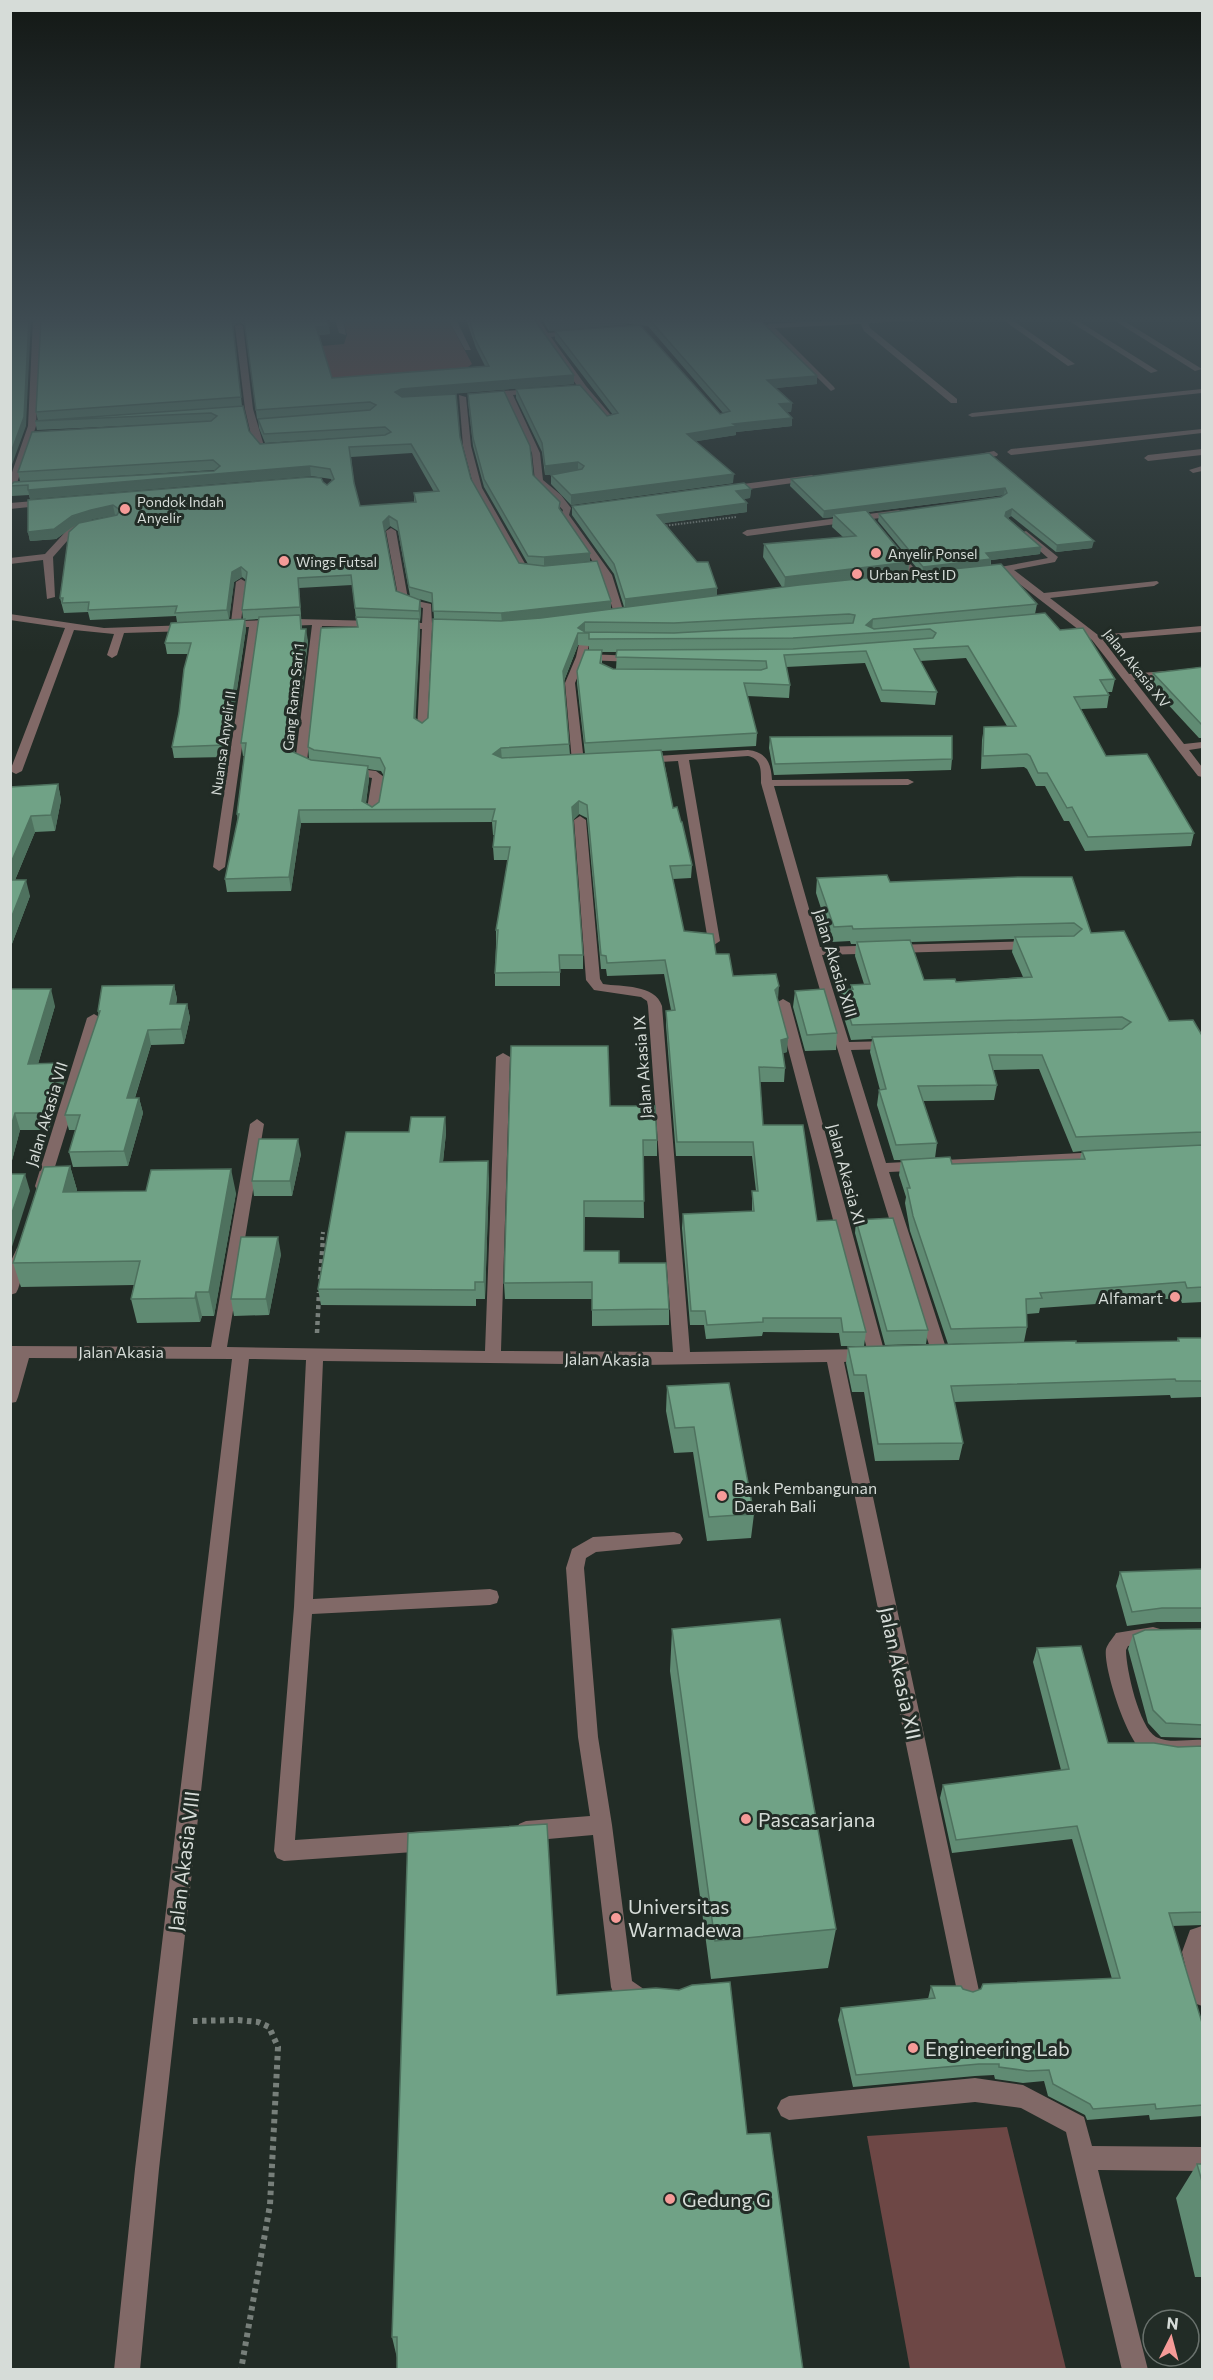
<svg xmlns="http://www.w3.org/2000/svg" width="1213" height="2380" viewBox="0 0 1213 2380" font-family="Commissioner,sans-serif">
  <rect width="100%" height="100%" fill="#222c26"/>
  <path fill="#6d4745" d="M1007 2127 1066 2369H910L867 2136Z"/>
  <path fill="#784644" d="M343 319H448L472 364 460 373 363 383 326 378 322 346 344 344 347 335Z"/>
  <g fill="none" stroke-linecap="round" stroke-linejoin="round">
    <path stroke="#777f7a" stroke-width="2" stroke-dasharray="1.5 1.5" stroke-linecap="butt" d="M663 526 736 517"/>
    <path stroke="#777f7a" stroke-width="4" stroke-dasharray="3 3" stroke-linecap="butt" d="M322 1240 323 1232"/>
    <path stroke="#777f7a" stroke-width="4.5" stroke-dasharray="4 4" stroke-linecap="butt" d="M320 1279 323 1239
      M317 1333 319 1292"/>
    <path stroke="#777f7a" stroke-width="6" stroke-dasharray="4.5 4.5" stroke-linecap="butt" d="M193 2021 238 2020 258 2022 269 2027 278 2047 270 2205 241 2370"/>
    <path fill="#816967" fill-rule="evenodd" d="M33 319H41L36 426 14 492 10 495V478L28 426Z
      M335 319H343L346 335 339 333Z
      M448 319H456L471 350H465Z
      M531 319H539L548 333 579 330 576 334 551 337 586 386 615 420V424H609L580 390Z
      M858 319H918L914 321 868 323 870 328 957 399V403H951L864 331 861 324 775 328 834 387 835 389 831 391 765 326 769 324Z
      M1002 319H1011L1075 364 1068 366Z
      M1066 319H1075L1158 371 1151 373Z
      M1112 319H1121L1202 369 1195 371Z
      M239 324 243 326 253 409 264 446 274 447V451L258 450 252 439 245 409 235 326Z
      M535 389 539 391 538 393 513 395 540 453 543 480 561 495 571 508 569 515 612 575 624 613 622 615 614 613 602 575 561 515 563 510 535 481 532 453 505 395 487 396 483 394 487 392Z
      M1202 389V393L972 417 968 415 972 413Z
      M459 395 466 397 471 446 482 488 527 567 538 569V573L521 572 474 488 463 446Z
      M1202 429V433L1011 455 1007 452 1011 449Z
      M1202 449V455L1148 461 1144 458 1148 455Z
      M994 451 998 454 997 456 969 460 965 457Z
      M1202 466V471L1193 473 1189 470Z
      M812 475 816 478 815 480 728 492 724 489 728 486Z
      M46 500 49 501V505L10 509V503Z
      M899 510 903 513 902 515 747 536 742 533 747 530Z
      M84 522 92 524 75 532 53 557 55 597 47 599 43 560 10 564V558L45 554 69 528Z
      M391 528 396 531 408 599 431 604 432 623 453 624 458 627 453 630 432 629 427 731 422 734 417 731 422 629 399 628 394 625 399 622 422 623 423 608 399 601 386 531Z
      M1026 531 1058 557 1055 562 1014 570 1044 593 1157 581 1159 583 1154 586 1050 598 1098 635 1202 626V632L1103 640 1129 674 1202 668V674L1134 680 1184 744 1202 742V748L1189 750 1202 767V777L1198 776 1092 640 1004 572 984 574V570L1048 558 1023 536V532Z
      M893 550H899L922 578V582H916L893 554Z
      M241 579 246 582 241 621 296 619 375 621 380 624 375 627 322 626 307 761 317 767 311 770 295 763 312 625 259 627 225 867 219 871 213 867 249 627 225 628 220 625 231 622 236 582Z
      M10 614 104 628 189 625 194 628 189 631 124 633 117 655 112 658 107 655 114 634 74 630 22 771 16 774 10 771 65 628 10 620Z
      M588 623 593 626 587 654 635 656 640 659 635 662 585 660 575 683 584 762 578 765 572 762 565 683 576 657 583 626Z
      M748 750C766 752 771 762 772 780L908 779 914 782 908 785 774 786 820 947 1032 941 1038 945 1032 949 822 955 849 1042 891 1041 898 1045 891 1049 851 1050 886 1163 1101 1152 1108 1157 1101 1162 889 1172 948 1354 946 1358 940 1360 934 1358 932 1354C871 1164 814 975 761 783 761 771 762 759 748 756L689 760 720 941 714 945 708 941 678 761 642 763 636 760 642 757Z
      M350 768 376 771 384 777 376 817H368L366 815 372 778 346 773V769Z
      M580 816 586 820 600 979 603 984C622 987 655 984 662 1006L690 1352 867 1349 776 1003 783 999 790 1003 885 1354 883 1358 844 1362 979 1991 976 1999 968 2002 960 1999 957 1991 827 1362 644 1365 323 1361 313 1599 490 1589 497 1591 499 1597 497 1603 490 1605 312 1614 295 1840 428 1831 435 1834 438 1841 435 1848 428 1851 284 1861 277 1858 274 1851 294 1607 306 1360 249 1359 159 2169 140 2370H114L135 2169 232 1359 29 1358 18 1397 16 1402 10 1403V1346L211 1347 250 1124 257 1119 264 1124 227 1347 485 1351 496 1057 503 1053 510 1057 501 1351 673 1352 648 1006 647 1001 641 997 594 990 586 980 574 820Z
      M94 1014 101 1018 49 1186 47 1190H37L35 1186 87 1018Z
      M22 1247 27 1248 30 1252 18 1289 16 1293 10 1295V1263L17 1248Z
      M674 1532 680 1534 683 1539 680 1544 596 1552 586 1558 584 1568 598 1737 612 1825 632 1981 651 1994 654 2002 651 2010 643 2013 614 1995 611 1987 593 1835 526 1841 519 1838 516 1831 519 1824 526 1821 590 1816 578 1737 566 1568 572 1549 593 1537Z
      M1153 1627 1160 1629 1162 1635 1160 1641 1128 1646 1126 1650C1126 1669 1139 1727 1156 1737 1169 1744 1189 1739 1202 1740V1758C1182 1758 1161 1761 1143 1751 1127 1741 1103 1667 1106 1649 1108 1643 1113 1638 1116 1633Z
      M1202 1926V2006L1194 2003 1182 1952 1190 1930Z
      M975 2078 1023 2085 1084 2117 1092 2146 1202 2147V2171L1098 2170 1148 2370H1122L1066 2132 1021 2108 975 2102 789 2120 781 2116 777 2108 781 2100 789 2096Z"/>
  </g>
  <path fill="#608b73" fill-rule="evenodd" d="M41 319H326L330 334 319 335 332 378 485 366 476 348 466 319H534L574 384 445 394 460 437 471 479 519 563 528 564 484 487 473 446 468 401 533 475 560 502V510L590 553V561L544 566 534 565 611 609 624 607 614 574 572 515V506L751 489 750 498 743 499 747 503V512L664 523 717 588V596L782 587 763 557 764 544 843 537 832 527 833 517 823 518 790 486 791 479 989 453 1092 548 1056 552 1011 516 1008 518 1041 547 1040 554 991 560V565L1037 604 1035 614 1060 630 1115 679 1112 692H1108L1109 695 1107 708 1081 709 1106 756 1194 833 1191 846 1085 851 1069 821H1064L1045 786H1036L1027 769 1024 767 981 769 982 740 984 727 1007 726 966 658 920 661 937 692 935 705 881 702 865 663 786 667 790 685 789 698 747 696 757 733 756 746 662 751 673 808 692 865 691 878 673 879 684 931 716 954 733 976 778 1000 787 1052 783 1053 785 1068 784 1082H760L763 1125 817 1221 866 1332 864 1346H841L839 1333 763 1332 762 1336 706 1339 704 1325H690L682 1228 683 1214 752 1211V1191H756L752 1156H676L666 1025V1011L671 1010 664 974 607 976 606 969H601L587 818 579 814 573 820 583 955V969H560V986H495V973L496 944V930L508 860H494L493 847 494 835H493L492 822 301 823 291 891 227 892 225 879 238 820 237 814 244 756H243L241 743 259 619 245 620 246 629 227 757 174 758 172 747 179 713 188 654H167L165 643 177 622 176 616 90 620 88 612 64 613 60 598 78 525 74 526 56 539 30 541 28 532V500L323 482 327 485 332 481 331 479 311 476 30 499 29 495 12 496 10 486 20 481 18 472 166 424 37 430 35 421 243 406 249 431 260 444 340 438 265 443 259 428 258 419 315 415 257 419 245 326 240 322 233 326 242 406 38 421 36 412ZM412 453 434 492 414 493V502L360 506 354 483 351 457ZM215 470 214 471 36 481ZM1004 495 1001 497 879 514 878 521 921 573 908 574 909 562 868 512ZM115 515 85 522 93 519ZM390 526 398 531 410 596 396 591 385 531ZM242 577 246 580 242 610 243 619H229L234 582ZM352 585 357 627 308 747 309 759 294 753 308 641 302 629 299 588ZM419 599 433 603 434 619 428 718 422 723 415 719 420 631 419 621H420L421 610ZM578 645 589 646V650L577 671V683L585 754 570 755 564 681ZM602 652H617L616 669H613L602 664ZM368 769 381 771 384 776 379 802 372 807 366 803 369 779Z
    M542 319H750L817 384 776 388 792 403 791 412H787L792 418V426L736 432V435L696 441 733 483 571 505 551 484V475L558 474 545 475 542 452 516 398V389L607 416 613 415 555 339V331L720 414 723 413 648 326 629 324 549 331Z
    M1203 667V738H1199L1150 685 1153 673Z
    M770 737 952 759 951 770 774 775 769 748Z
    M58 784 61 800 55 831 35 832 15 880 30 896 10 949V787Z
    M1019 877 1091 933 1169 1021 1203 1037V1302L1182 1303 1180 1298 1040 1308 1039 1313 1027 1314V1327L1024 1342 948 1344 910 1231 905 1203 906 1197 899 1175 901 1160H894L877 1105 879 1090H880L870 1052 872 1039 851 1040 840 1005 841 990 851 989V985L864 984 855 956 856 944H851L850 941 832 942 816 893 817 878 890 882ZM1014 939 1012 952 1023 977 956 982 924 980 911 942ZM1039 1069 1073 1152 1082 1151 1080 1159 952 1164 935 1158 937 1143 923 1101 994 1100 997 1085 993 1070Z
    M174 985 177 999 176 1004H187L190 1018 184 1044 151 1045 135 1098H139L143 1113 128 1166 73 1167 69 1152 76 1130H69L65 1115 99 1016 98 1011Z
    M10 989 55 1006 38 1064 61 1063 65 1080 49 1130H20L10 1168Z
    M795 991 837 1033 836 1050 805 1051 793 1007Z
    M610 1106 657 1140V1156H643L644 1218 585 1217 584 1251 619 1263 669 1309V1325L592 1326V1299H505L504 1283Z
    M445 1117 446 1133 443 1162 489 1178 485 1299H476V1306L321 1305 318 1289 409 1132Z
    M301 1154 292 1196H254L252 1181Z
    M70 1166 77 1190 76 1192 236 1193 214 1316H202L200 1322 137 1323 131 1299 134 1285 21 1287 13 1263Z
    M856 1220 928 1330 926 1344 885 1345 855 1233Z
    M281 1254 269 1315 234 1316 231 1299Z
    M1178 1338H1203V1397L1171 1398 1170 1395 954 1402 963 1443 959 1460 875 1461 864 1392H852L846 1363 848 1347 1177 1341Z
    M667 1386 754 1514 751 1538 707 1541 693 1452 674 1453 666 1411Z
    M1203 1569V1622H1157L1127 1626 1116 1586 1120 1572Z
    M672 1629 836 1929 828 1968 711 1979 670 1671Z
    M1203 1629V1738L1161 1737 1148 1723 1128 1649 1133 1635Z
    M1037 1648 1108 1743 1178 1747 1203 1746V1925L1172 1926 1203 2026V2116L1150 2120 1149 2115 1087 2120 1085 2115 1048 2096 1044 2081 1023 2083 995 2079 994 2075 975 2076 853 2087 838 2020 841 2008 928 1999 931 1986 963 1989 973 1992 1112 1979 1072 1839 952 1853 940 1798 943 1785 1061 1770 1033 1662Z
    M408 1833 397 2358 392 2337Z
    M1197 2164H1203V2277H1195L1176 2198Z"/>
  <path fill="#4e715e" d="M29 319H31L26 426 10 470V455Z
    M232 319H240V322L233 326 242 406Z
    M589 319H629V324L549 331V322Z
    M329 326 330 334 317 335 316 327Z
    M574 375V384L402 398 395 392 401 389Z
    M817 376V384L766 389 767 380Z
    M792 403 791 412 779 413V404Z
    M792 418V426L736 432V435L686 443 687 434 733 424Z
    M578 462V471L545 475V466Z
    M310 466 311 476 30 499 28 490Z
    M734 474 733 483 571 505V495Z
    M1005 488 1004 495 835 516 833 514V517L823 518 824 511Z
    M751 489 750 498 735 500 736 491Z
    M747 503V512L657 524V515Z
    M113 505 115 515 93 519 74 526 56 539 30 541 28 532 91 510Z
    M1012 509 1011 516 1005 519 1006 512Z
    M389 516 390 526 384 531 383 522Z
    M1094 541 1092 548 1056 552 1057 545Z
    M1041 547 1040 554 991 560 990 567 922 574 923 567 986 553Z
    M590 553V561L544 566V557Z
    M909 562 908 575 784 590 785 577Z
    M241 567 242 577 234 582 229 620 227 610 232 572Z
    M717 588V598L625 609V599Z
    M420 600 421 610 420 621 419 611Z
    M611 601V611L502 623 501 613Z
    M245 619 246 629 227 757 225 745Z
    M419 619 420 631 415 731 414 718Z
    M873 619 872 631 866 625Z
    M585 622V633L578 628Z
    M306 629 308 641 293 764 291 751Z
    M578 633V645L563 683V671Z
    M501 748 502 761 493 754Z
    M368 766 369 779 365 810 362 801Z
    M58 784 61 800 55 831 51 815Z
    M579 801V814L572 820V807Z
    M299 810 301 823 291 891 289 877Z
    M31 816 35 832 10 892V865Z
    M26 880 30 896 10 949V921Z
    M174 985 177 999 173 1019 170 1004Z
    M779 986 778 999 775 990Z
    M51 989 55 1006 33 1081 28 1064Z
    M187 1004 190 1018 184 1044 181 1029Z
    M148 1030 151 1045 130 1113 127 1098Z
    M788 1038 787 1052 780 1054 781 1040Z
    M61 1063 65 1080 49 1130 45 1113Z
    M139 1098 143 1113 128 1166 124 1151Z
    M15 1113 20 1130 10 1168V1130Z
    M445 1117 446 1133 441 1179 440 1162Z
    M298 1139 301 1154 292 1196 290 1181Z
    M488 1161 489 1178 485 1299 484 1282Z
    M70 1166 77 1190 70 1216 63 1192Z
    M231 1169 236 1193 214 1316 209 1292Z
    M25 1174 30 1191 10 1253V1219Z
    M278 1237 281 1254 269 1315 266 1299Z
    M196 1292 202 1316 200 1322 195 1298Z"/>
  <path fill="#70a286" stroke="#4e715e" stroke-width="1.5" fill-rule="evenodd" d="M10 319H29L24 417 10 455Z
    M41 319H232L241 397 36 412Z
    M244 319H326L329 326 316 327 332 378 489 366 475 339 469 319H534L574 375 401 389 395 392 402 397 456 394 460 437 471 479 519 563 544 566 597 561 611 601 501 613 433 611 432 593 409 587 397 521 389 516 383 522 396 591 420 600 419 611 355 608 351 575 298 578 300 607 242 610 247 572 241 567 232 572 227 610 175 613 177 606 88 610 89 602 62 603 63 598H60L69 532 79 523 117 515 120 510 113 505 91 510 72 516 54 529 28 532V500L310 477 321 478 323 482 327 485 334 479 330 469 310 466 28 490V485L10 486 14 482 214 471 220 466 213 460 18 472 32 432 211 421 217 416 211 413 35 421 243 406 249 431 260 444 385 435 391 432 385 427 264 434 258 419 370 410 376 405 370 402 256 410ZM411 444 439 491 414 493 416 502 360 506 354 483 349 447Z
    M547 319H589L549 322Z
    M649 319H750L753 322 761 321 817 376 767 380 792 403 779 404 792 418 733 424 736 426 687 434 734 474 571 495 551 475 582 469 584 466 578 462 545 466 542 443 516 389 580 385 607 416 618 413 555 331 640 325 720 414 730 411Z
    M504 391 530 446 533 475 560 502 559 508 590 553 544 557 528 556 484 479 473 438 468 394Z
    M989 453 1094 541 1057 545 1012 509 1006 512 1005 516 1041 547 986 553 991 559 923 567 879 514 1001 497 1007 493 1005 488 824 511 791 479Z
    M744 483 751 489 736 491 747 503 657 515 697 562H708L717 588 625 599 614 564 572 506Z
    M866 510 909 562 785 577 764 544 856 536 833 514Z
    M1001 564 1037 604 873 619 866 625 874 629 1045 613 1060 630 1083 628 1115 679 1100 680 1109 695 1074 697 1106 756 1147 754 1194 833 1088 837 1072 807 1067 808 1047 773H1038L1030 756 1027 754 983 756 984 727 1016 726 968 646 914 649 937 692 882 690 866 651 784 655 790 685 744 683 757 733 585 743 577 671 585 650H602L600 663 613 669 761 670 767 668 766 661 616 657 617 650 793 649 933 638 936 633 930 629 793 638 589 639V633H578L563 671 569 744 501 748 493 754 502 758 661 750 673 808 677 807 681 822H682L692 865 670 866 684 931 713 934 716 954H729L733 976 776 974 779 986 775 990 788 1038 781 1040 785 1068 759 1067 763 1125H803L817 1221 836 1220 866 1332H843L841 1318H763V1322L707 1325 705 1311H691L683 1214 754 1211 752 1191H758L753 1142H677L666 1011 675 1010 665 960 607 963 606 956 601 955 587 805 579 801 572 807 583 955H559L560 972 495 973 498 930H496L510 847H493L496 821H492L495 809 299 810 289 877 225 879 239 814H237L246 743H241L259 617 300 615 301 629H306L291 751 311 760 368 766 362 801 372 807 379 802 385 768 380 758 314 750 308 747 321 628 358 627 356 617 419 619 414 718 422 723 428 718 433 619 501 621 541 618 799 585ZM849 614 855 615 853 623 674 633 585 632 578 628 585 622 674 623Z
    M245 619 225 745 172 747 179 713 184 669 191 643H165L171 623Z
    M1203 667V725H1202L1153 673Z
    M952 736V759L775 764 770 737Z
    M58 784 51 815 31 816 10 865V787Z
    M887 875 890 882 1019 877H1072L1091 933 1124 931 1169 1021 1193 1020 1203 1037V1132L1076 1137 1042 1055H989L997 1085 918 1086 937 1143 896 1145 879 1090 886 1089 872 1037 1122 1029 1131 1022 1122 1017 852 1025 841 990 853 989 851 985 870 984 857 942 910 940 924 980 955 979 956 982 1032 977 1015 937 1074 936 1082 929 1074 923 853 929 852 926 834 927 817 878Z
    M10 880H26L10 921Z
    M174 985 170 1004H187L181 1029 148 1030 127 1098H139L124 1151 69 1152 80 1115H65L100 1011H98L102 986Z
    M10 989H51L28 1064 61 1063 45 1113H15L10 1130Z
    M824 989 837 1033 807 1035 795 991Z
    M511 1046H608L610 1106H655L657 1140H643L644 1201H584V1251H619V1263H666L669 1309 592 1310V1282L504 1283Z
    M411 1117H445L440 1162 488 1161 484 1282H475V1290L318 1289 346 1132H409Z
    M259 1139H298L290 1181H252Z
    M1203 1145V1287L1187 1288 1185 1282 1040 1293 1042 1298 1026 1299 1027 1327 951 1329 913 1216 907 1188H910L901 1160 950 1157 952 1164 1085 1159 1082 1151Z
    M70 1166 63 1192 146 1191 151 1170 231 1169 209 1292H196L195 1298 131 1299 140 1261 13 1263 44 1167Z
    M10 1174H25L10 1219Z
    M893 1218 928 1330 887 1331 856 1220Z
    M241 1237H278L266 1299H231Z
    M1178 1338H1203V1381H1176L1175 1379 951 1386 963 1443 878 1444 866 1375H854L848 1347 1076 1341V1343L1179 1341Z
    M729 1383 754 1514 709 1517 694 1427 675 1428 667 1386Z
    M1203 1569V1608H1162L1132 1612 1120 1572Z
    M780 1619 836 1929 715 1941 672 1629Z
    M1203 1629V1725L1166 1723 1153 1710 1133 1635 1145 1630Z
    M1081 1646 1108 1743H1154L1178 1747 1203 1746V1912L1169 1913 1203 2026V2105L1156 2109 1155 2104 1093 2109 1090 2104 1053 2084 1049 2070 1028 2071 999 2067V2064H979L856 2075 841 2008 935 1998 931 1986H961L963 1989 973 1992 981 1989 983 1984 1120 1978 1077 1826 956 1840 943 1785 1069 1769 1037 1648Z
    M547 1824 557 1995 656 1988 679 1990 692 1985 730 1982 747 2134 770 2133 803 2370H397V2337H392L408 1833Z
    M1197 2164H1203V2185Z"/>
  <linearGradient id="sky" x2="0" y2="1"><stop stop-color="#131815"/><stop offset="0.49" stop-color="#3e4b52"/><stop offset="1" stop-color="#3e4b52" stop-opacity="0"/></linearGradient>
  <rect width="1213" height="652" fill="url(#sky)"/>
  <g fill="#f59b98" stroke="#222c26" stroke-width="2">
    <circle cx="125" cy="509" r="6"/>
    <circle cx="876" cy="553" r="6"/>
    <circle cx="284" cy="561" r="6"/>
    <circle cx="857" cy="574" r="6"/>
    <circle cx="1175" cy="1297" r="6"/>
    <circle cx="722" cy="1496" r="6"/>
    <circle cx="746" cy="1819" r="6"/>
    <circle cx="616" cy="1918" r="6"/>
    <circle cx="913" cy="2048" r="6"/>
    <circle cx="670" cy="2199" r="6"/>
  </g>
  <g text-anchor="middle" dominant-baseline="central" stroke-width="6" stroke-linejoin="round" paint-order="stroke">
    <g font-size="14" fill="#d6dcd8" stroke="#222c26" text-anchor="start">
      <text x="137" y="501">Pondok Indah<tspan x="137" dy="16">Anyelir</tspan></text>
      <text x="888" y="553">Anyelir Ponsel</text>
      <text x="296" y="561">Wings Futsal</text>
      <text x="869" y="574">Urban Pest ID</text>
    </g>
    <g font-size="14" fill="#d6dcd8" stroke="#222c26">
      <text transform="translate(1137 668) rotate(51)">Jalan Akasia XV</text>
      <text transform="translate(293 697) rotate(-84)">Gang Rama Sari 1</text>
      <text transform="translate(223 743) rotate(-82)">Nuansa Anyelir II</text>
    </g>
    <g font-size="16" fill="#d6dcd8" stroke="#222c26">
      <text transform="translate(836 963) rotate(73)">Jalan Akasia XIII</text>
      <text transform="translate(642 1067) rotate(-94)">Jalan Akasia IX</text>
      <text transform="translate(46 1114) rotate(-73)">Jalan Akasia VII</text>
      <text transform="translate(847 1174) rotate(75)">Jalan Akasia XI</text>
      <text x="121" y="1351">Jalan Akasia</text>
      <text transform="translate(607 1359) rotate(1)">Jalan Akasia</text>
    </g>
    <g font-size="16" fill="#d6dcd8" stroke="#222c26" text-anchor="end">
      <text x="1163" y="1297">Alfamart</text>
      <text x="734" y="1487" text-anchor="start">Bank Pembangunan<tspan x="734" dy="18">Daerah Bali</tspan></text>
    </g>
    <g font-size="20" fill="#d6dcd8" stroke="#222c26">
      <text transform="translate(901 1673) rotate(78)">Jalan Akasia XII</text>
      <text transform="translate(183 1861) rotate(-83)">Jalan Akasia VIII</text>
    </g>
    <g font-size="20" fill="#d6dcd8" stroke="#222c26" text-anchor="start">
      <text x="758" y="1819">Pascasarjana</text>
      <text x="628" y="1906">Universitas<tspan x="628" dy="23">Warmadewa</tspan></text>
      <text x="925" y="2048">Engineering Lab</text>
      <text x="682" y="2199">Gedung G</text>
    </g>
  </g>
  <rect width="1213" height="2380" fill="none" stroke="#d6dcd8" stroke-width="24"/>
  <g transform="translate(1171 2338) rotate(6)"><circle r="28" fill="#222c26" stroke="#6a726d" stroke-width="1.5"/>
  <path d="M0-4.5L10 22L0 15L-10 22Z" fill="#f59b98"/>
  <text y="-9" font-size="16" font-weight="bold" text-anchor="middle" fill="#d6dcd8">N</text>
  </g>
</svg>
